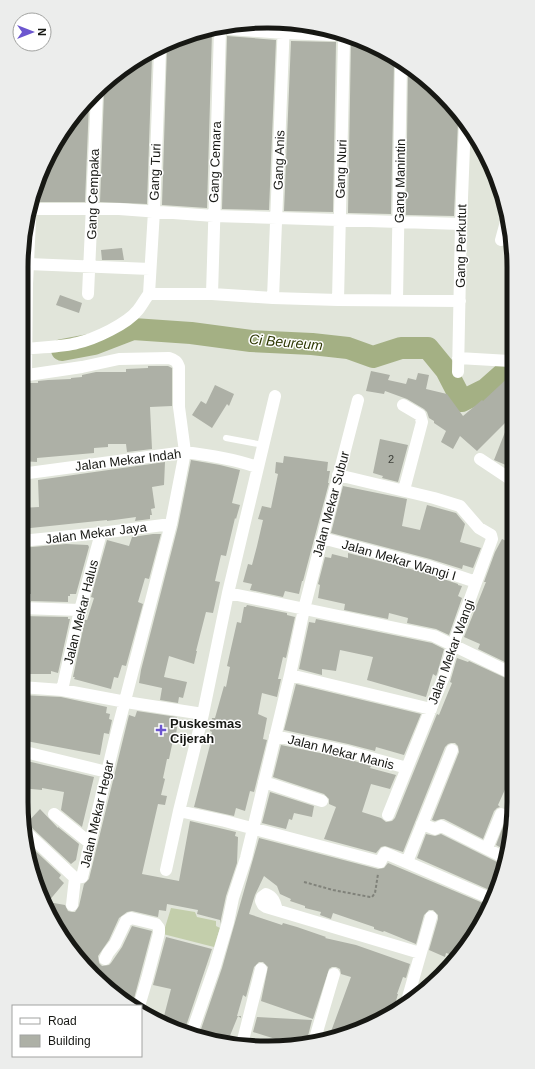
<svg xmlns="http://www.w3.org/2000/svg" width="535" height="1069" viewBox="0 0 535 1069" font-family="Arial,sans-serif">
  <rect width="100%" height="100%" fill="#e1e5da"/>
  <path fill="#c3ceab" d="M171 908 195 912 197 917 216 921V926L220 928 214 947 163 934Z"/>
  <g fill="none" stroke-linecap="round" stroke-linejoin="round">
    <path stroke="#a4b084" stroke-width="22" d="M62 350 94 344 133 329 191 333 251 341 312 344 348 348 373 357 401 348H428L446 370 462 401 486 389 512 366"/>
  </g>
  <path fill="#adb0a6" d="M212 31 207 208 162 205 167 47 188 34Z
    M227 36 276 40 269 210 222 209Z
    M351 40 376 46 395 58 394 62 391 214 348 213Z
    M291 41 336 42 333 212 284 211Z
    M152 55 147 204 100 202 104 93 101 87 105 82Z
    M408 66 418 72 460 114 458 121 454 216 406 215Z
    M89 103 85 202H37V192L46 159Z
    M122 248 124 260H102L101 250Z
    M60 295 82 303 79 313 56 305Z
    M148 366H168L172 368V406L150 407 152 449 127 452 126 444H108V447L94 448V453L37 458V462L21 461 22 383H38V381L48 380 71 379V378L82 377V375L96 372H126V369L148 368Z
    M371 371 390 375 388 380 406 384 408 378 416 380 418 373 429 375 426 389 447 394 463 416 482 400 483 401 512 374 513 468 494 460 511 417 477 451 460 436 453 449 441 442 446 431 434 423V421L429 418 427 412 424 409 407 399 385 391 384 394 366 391Z
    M215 385 234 394 229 406 227 404 212 428 192 415 201 401 206 404Z
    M380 439 408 445 398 482 382 478 383 476 373 473Z
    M284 456 328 462 327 471H330L328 483H329L303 581H302L299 594 285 591 283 597 250 590 252 584 243 582 248 564 252 565 257 546 263 520 258 519 262 506 271 508 278 474 275 473 276 462 283 463Z
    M191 460 220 465 240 470 232 503 240 505 236 519 235 518 226 556 221 555 215 581 220 582 213 613 206 612 196 651H197L194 664 169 656 164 677 187 682 183 698 179 697 178 703 160 700 162 688 139 683 141 670 178 526Z
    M165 462 164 485 152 487 155 508 151 509 152 515H150V519L135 521 136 517 107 521V520L21 529V508L39 507 38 480Z
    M343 486 407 499 402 526 420 530 427 505 456 513 465 524 460 542 481 548 473 568 463 565 462 569 430 559 331 533Z
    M153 534H161L149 579 145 578 138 602 143 604 126 666 122 665 118 678 114 677 111 689 74 679 75 677H73L85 620H87L94 598 91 597 107 540 129 546 132 537Z
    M502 539 513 544V666L478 649 480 644 464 637 486 582H484L495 552Z
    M66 544 88 545 89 547 76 594H70V596H68V602L31 601V594H21V548Z
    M348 553 426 573 458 584V585L462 586 458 596 462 598 449 635 436 629 407 623 408 618 389 613 388 619 344 610 345 604 318 598 320 585 318 584 325 557 331 558 332 554 348 558Z
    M247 605 287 613V615L295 617 286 658 283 657 278 679H281L277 697 262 693 258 714 267 718 263 739 267 740 254 792 250 791 245 811 236 808 234 816 194 807 210 745 209 744 212 732 210 731 212 718H215L224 686 226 687 230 667 227 666 237 622 241 623 244 607H246Z
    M21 616 68 617V619H70L58 673 51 671V674H21Z
    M316 619 432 643 444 649 437 674 436 676 433 674 426 697 367 680 373 657 340 650 336 671 322 669V675L299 669 309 622 315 623Z
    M457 658 468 662 469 661 512 681 507 691 513 694V788L507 785 498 805 500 807 497 808 494 811 483 839 444 819H441L435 821 432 820 459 752 458 746 455 743H451L448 744 445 747 403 852 385 846 381 847 376 853 324 839 336 807 329 804V799L324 794 273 777 281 745 344 758 371 766 370 768 396 775 390 789 371 784 362 812 381 818 386 822 392 821 395 818 437 714 439 715 452 683 450 682Z
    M296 684 421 714 404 755 376 747 375 751 348 744 284 730Z
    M21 695 61 697 107 707 106 713 110 714 109 719 112 720 109 734 104 733 100 755 21 740Z
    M137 711 177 717 176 721H178L175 741 173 740 169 759H167L163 778 165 779 161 795 167 796 165 805 158 804 142 874 179 881 190 821 236 832 235 836 238 837 237 863 226 896 220 924V920L197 914 198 910 167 904 166 911 159 910 158 917 132 911 127 912 119 918 109 940 98 956 99 963 102 966 109 965 111 963 122 947 132 926 152 931 132 1006H130L72 952 34 881 28 844 61 875 59 878 64 883 48 902 65 905 68 911 72 912H75L79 906 84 884 89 879 127 723 129 715 135 717Z
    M27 761 94 777 82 827 61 810 64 792 42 788V790L21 788V765L26 766Z
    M270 792 314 806 312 817 294 813 292 820 289 819 286 829 262 823Z
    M40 809 58 828V827L79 844 76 860 71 864 31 827 25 825Z
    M508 813 513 815V817L505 850 496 845Z
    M426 834 435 836 441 834 501 864 494 892 417 858Z
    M259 838 378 869 384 868 388 863 490 906 489 910 456 956 446 953 445 957 429 950 438 919V915L433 910H429L424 915 416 944 384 931 383 932 374 929V927L333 913 331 919 320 915 321 912 305 908V906L290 901 291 899 280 894 277 886 264 876 255 895 249 914 282 925 283 923 297 927 326 937 325 938 356 945 410 964 406 978 403 977 397 994H398L393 1011 376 1023 329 1037 351 977 341 974 340 969 336 967H332L329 969 313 1019 261 1001 268 967 263 962H259L254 967 246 997 243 995 237 1016H241V1018L238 1016 227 1043H219L199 1035 222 968Z
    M166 937 212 949 185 1029 163 1020 171 989 153 985Z
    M257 1017 312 1020 306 1044 298 1046 253 1032Z"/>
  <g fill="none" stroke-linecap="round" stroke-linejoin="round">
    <path stroke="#80827a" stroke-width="2" stroke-dasharray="3 2" stroke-linecap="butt" d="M304 882 333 890 370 897H372L375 893 378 874"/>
    <path stroke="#fff" stroke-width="6" d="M226 438 263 445"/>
    <path stroke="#fff" stroke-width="12" d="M230 29 284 33 333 35
      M33 209H119L214 216 461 224
      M501 240 507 218
      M28 264 150 269
      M88 294 97 93
      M149 294H212L273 298 338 300 460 301
      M149 294 154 211 160 50
      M212 294 220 30
      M273 298 284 22
      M338 300 344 38
      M397 300 401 62
      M25 349C41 347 63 347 77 343 95 339 127 324 138 310 142 305 145 299 149 294
      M458 358 512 361
      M458 372 461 224 465 121
      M26 375 27 284 30 220
      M21 376 82 367 119 359 169 358C175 360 177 361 179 367V407L185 452 171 524 114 743 82 877 75 878 26 832
      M403 405 420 415 422 422 404 490
      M480 459 513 481
      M21 474 185 452C209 455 234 459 257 467
      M338 475 434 498 460 506 479 528 491 535 492 539 453 645 444 676 388 815
      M322 538 428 566 476 582
      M21 541 101 533 171 524
      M228 593 434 636 513 674
      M21 608 80 610
      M290 675 431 709
      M21 687 62 690 126 702 203 714
      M62 690 80 610 101 533
      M275 736 346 751 407 768
      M21 751 107 772
      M264 782 322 801
      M179 811 225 821 380 862 385 853 492 899
      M54 814 90 843
      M422 824 435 829 441 826 503 857
      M487 848 501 814
      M407 862 452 750
      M166 870 179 811 203 714 228 593 275 396
      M72 905 75 878
      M277 910C275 903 274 897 266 894L262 897 261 901 263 905 266 907 420 953
      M105 959 108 953 115 944 126 921 131 918 156 924 159 928V933L147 979 139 1006
      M407 1001 431 917
      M192 1032 215 966 228 922 233 898 246 858 290 675 304 609 358 400
      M314 1042 334 974
      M242 1044 261 969"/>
  </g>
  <path fill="#6c56cf" stroke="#fff" stroke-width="1.5" d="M159 724h4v4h4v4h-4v4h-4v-4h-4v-4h4z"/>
  <g text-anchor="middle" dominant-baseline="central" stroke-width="3" stroke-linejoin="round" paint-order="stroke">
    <g font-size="11" fill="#3c3e38">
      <text x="391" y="459">2</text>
    </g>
    <g font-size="13" fill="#171814" stroke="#fff">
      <text transform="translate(279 160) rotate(-88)">Gang Anis</text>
      <text transform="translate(215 162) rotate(-88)">Gang Cemara</text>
      <text transform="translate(341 169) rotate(-88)">Gang Nuri</text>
      <text transform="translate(155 172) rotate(-88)">Gang Turi</text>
      <text transform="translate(400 181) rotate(-89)">Gang Manintin</text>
      <text transform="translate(93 194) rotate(-88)">Gang Cempaka</text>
      <text transform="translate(461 246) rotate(-89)">Gang Perkutut</text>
      <text transform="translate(128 460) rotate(-7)">Jalan Mekar Indah</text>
      <text transform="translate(331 504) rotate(-75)">Jalan Mekar Subur</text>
      <text transform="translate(96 533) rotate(-7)">Jalan Mekar Jaya</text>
      <text transform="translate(399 560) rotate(16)">Jalan Mekar Wangi I</text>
      <text transform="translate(81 612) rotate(-76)">Jalan Mekar Halus</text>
      <text transform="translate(451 652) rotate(-70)">Jalan Mekar Wangi</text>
      <text transform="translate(341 752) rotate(14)">Jalan Mekar Manis</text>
      <text transform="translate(97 814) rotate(-77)">Jalan Mekar Hegar</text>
    </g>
    <g font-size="13" font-weight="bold" fill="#171814" stroke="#fff" text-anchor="start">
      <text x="170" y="723">Puskesmas<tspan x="170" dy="15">Cijerah</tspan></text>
    </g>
    <g font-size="14" font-style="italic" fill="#2d3702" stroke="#fff">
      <text transform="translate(286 342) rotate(5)">Ci Beureum</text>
    </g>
  </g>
  <path d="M0 0H535V1069H0ZM267 28H268A239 239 0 0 1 507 267V802A239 239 0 0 1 268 1041H267A239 239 0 0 1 28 802V267A239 239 0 0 1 267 28Z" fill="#ecedec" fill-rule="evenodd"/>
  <path fill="none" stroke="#171814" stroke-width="5" d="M267 28H268A239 239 0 0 1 507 267V802A239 239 0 0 1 268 1041H267A239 239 0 0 1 28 802V267A239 239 0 0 1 267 28Z"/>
  <rect x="12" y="1005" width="130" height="52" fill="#ffffff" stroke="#a2a3a1"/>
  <rect x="20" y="1018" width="20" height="6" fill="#ffffff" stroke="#a2a3a1"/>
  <text x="48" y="1025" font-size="12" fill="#171814">Road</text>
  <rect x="20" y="1035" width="20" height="12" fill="#adb0a6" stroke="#a2a3a1"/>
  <text x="48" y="1045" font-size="12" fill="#171814">Building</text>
  <g transform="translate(32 32) rotate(90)"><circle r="19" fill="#ffffff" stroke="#a2a3a1"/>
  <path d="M0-3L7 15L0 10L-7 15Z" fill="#6c56cf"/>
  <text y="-6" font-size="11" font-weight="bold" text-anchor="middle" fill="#171814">N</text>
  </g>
</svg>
